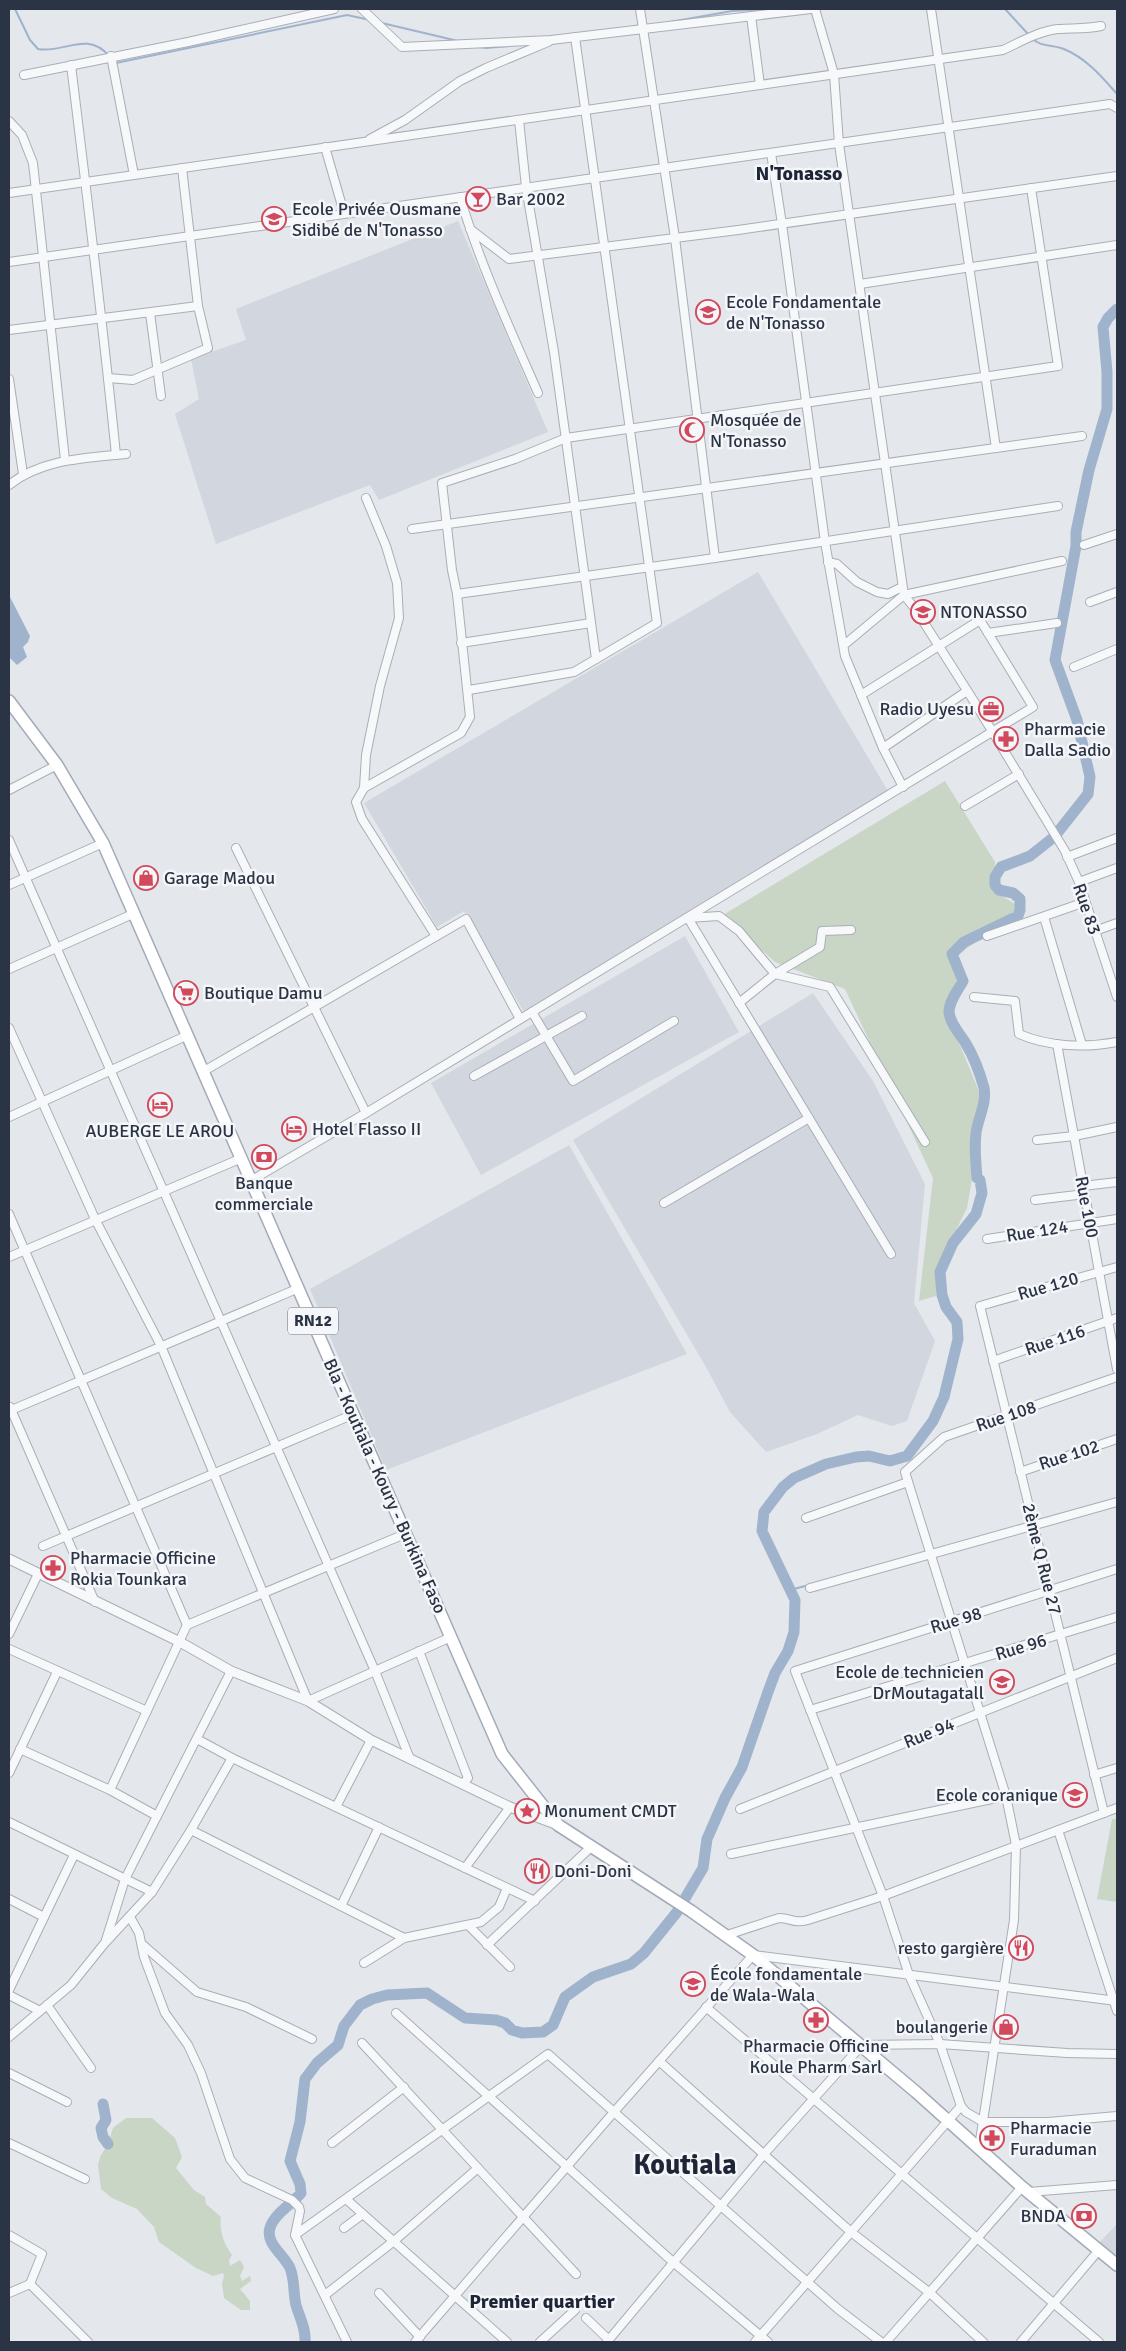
<svg xmlns="http://www.w3.org/2000/svg" width="1126" height="2351" font-family="Signika,sans-serif">
<rect width="100%" height="100%" fill="#e4e7ec"/>
<g fill="#d2d6de">
<path d="M 458,221 L 548,432 L 379,500 L 370,485 L 216,544 L 175,414 L 199,399 L 191,359 L 246,340 L 236,309 Z"/>
<path d="M 758,572 L 888,791 L 524,1012 L 464,911 L 437,927 L 364,803 Z"/>
<path d="M 685,936 L 739,1032 L 481,1175 L 431,1083 Z"/>
<path d="M 813,993 L 873,1081 L 925,1184 L 914,1303 L 935,1341 L 907,1421 L 892,1426 L 858,1415 L 817,1434 L 766,1452 L 730,1412 L 706,1367 L 573,1140 Z"/>
<path d="M 569,1145 L 687,1354 L 386,1470 L 310,1289 Z"/>
<path d="M 1117,2224 L 1117,2258 L 1099,2243 Z"/>
</g>
<g fill="#c9d6c5">
<path d="M 945,781 L 995,862 L 994,891 L 1015,904 L 1016,913 L 959,954 L 958,975 L 946,1011 L 985,1106 L 967,1208 L 937,1269 L 936,1296 L 919,1301 L 933,1178 L 845,989 L 775,962 L 723,915 Z"/>
<path d="M 1112,1819 L 1117,1819 L 1117,1902 L 1097,1899 Z"/>
<path d="M 126,2118 L 152,2118 L 175,2138 L 182,2157 L 176,2168 L 194,2190 L 205,2197 L 206,2204 L 221,2217 C 219,2231 224,2244 232,2255 L 229,2260 L 230,2266 L 240,2260 L 244,2267 L 240,2276 L 242,2281 L 250,2276 L 251,2281 L 240,2289 L 250,2301 L 250,2310 L 241,2310 L 224,2298 L 222,2284 L 224,2276 L 223,2273 L 213,2276 L 196,2268 L 159,2242 L 154,2227 L 137,2209 L 112,2198 L 101,2189 L 98,2165 L 100,2157 L 108,2144 L 113,2128 Z"/>
</g>
<path fill="#9fb4cc" d="M 9,595 L 30,636 L 28,642 L 23,647 L 27,657 L 17,665 L 9,657 Z"/>
<g fill="none" stroke-linecap="round" stroke-linejoin="round">
<g stroke="#9fb4cc" stroke-width="2">
<path d="M 15,9 L 30,40 L 38,49 C 63,54 87,30 109,56"/>
<path d="M 1005,9 L 1029,35"/>
<path d="M 670,22 L 732,11 L 769,9"/>
<path d="M 382,23 L 458,41"/>
<path d="M 1032,38 C 1041,48 1053,44 1064,49 C 1086,58 1102,77 1117,94"/>
<path d="M 479,47 L 486,48 L 509,46"/>
<path d="M 116,63 L 347,15 L 370,20"/>
<path d="M 790,1590 L 809,1585"/>
</g>
<g stroke="#9fb4cc" stroke-width="11">
<path d="M 103,2104 L 106,2120 L 101,2128 L 103,2137 L 108,2144"/>
<path d="M 305,2342 C 306,2328 300,2319 296,2305 C 293,2293 295,2280 290,2268 C 284,2255 265,2243 270,2228 C 274,2214 292,2204 301,2193 L 300,2184 L 290,2161 L 300,2122 L 305,2079 L 317,2063 L 338,2045 L 344,2026 L 360,2005 L 372,1999 L 387,1995 L 427,1993 L 465,2018 L 496,2020 L 505,2023 L 512,2030 L 522,2033 L 543,2032 L 553,2025 L 565,1997 L 593,1977 L 631,1964 L 644,1953 L 677,1912 L 703,1868 L 707,1839 L 725,1798 L 742,1767 L 768,1692 L 775,1673 L 788,1651 L 794,1632 L 795,1600 L 762,1531 L 764,1512 L 783,1487 L 794,1478 L 826,1464 L 856,1457 L 869,1456 L 890,1461 L 907,1456 L 933,1421 L 944,1397 L 958,1339 L 957,1322 L 946,1307 L 942,1295 L 940,1272 L 953,1243 L 976,1214 L 982,1193 L 980,1180 L 977,1178 C 976,1163 974,1148 976,1133 C 978,1118 987,1103 984,1088 C 980,1073 973,1055 965,1042 C 959,1033 950,1023 949,1012 C 949,1001 958,990 963,981 L 952,954 L 964,942 L 1018,916 L 1020,910 L 1020,899 L 1013,893 L 999,890 L 995,885 L 995,877 L 1001,867 L 1030,856 L 1054,837 L 1088,794 L 1090,777 L 1077,720 L 1055,660 L 1076,546 L 1076,532 L 1089,470 L 1107,409 L 1107,372 L 1103,327 L 1108,318 L 1117,309"/>
</g>
<defs>
<g id="minor">
<path d="M 362,9 L 402,47 L 551,40 L 811,9"/>
<path d="M 640,9 L 675,238 L 715,558"/>
<path d="M 815,9 L 834,74 L 839,144 L 904,595 L 916,610 L 975,703 L 1065,851 L 1079,882 L 1117,997"/>
<path d="M 931,9 L 996,448"/>
<path d="M 751,16 L 760,85"/>
<path d="M 575,37 L 657,623 L 596,659"/>
<path d="M 111,56 L 134,175"/>
<path d="M 71,65 C 87,195 103,324 116,455"/>
<path d="M 24,75 L 188,42 L 334,9"/>
<path d="M 9,121 L 22,135 L 33,163 L 65,460"/>
<path d="M 370,139 L 405,120 L 460,81 L 486,68 L 548,42"/>
<path d="M 325,147 L 344,213"/>
<path d="M 771,153 L 782,224 L 825,542 L 845,656 L 883,748 L 903,787"/>
<path d="M 9,193 L 1003,50 C 1020,42 1039,31 1058,29 C 1073,28 1087,29 1101,26"/>
<path d="M 460,197 C 480,264 510,329 538,393"/>
<path d="M 470,229 L 509,259 L 738,230 L 1117,176"/>
<path d="M 9,262 L 1110,104 L 1117,108"/>
<path d="M 860,284 L 1117,245"/>
<path d="M 150,313 L 161,396"/>
<path d="M 9,330 L 198,306"/>
<path d="M 108,378 L 133,380 L 208,348 L 198,306 L 182,168"/>
<path d="M 9,379 L 23,474"/>
<path d="M 9,485 C 42,459 85,458 126,454"/>
<path d="M 412,529 L 1082,436"/>
<path d="M 1084,545 L 1117,534"/>
<path d="M 828,562 L 837,564 L 857,582 L 877,592 L 888,594 L 902,587"/>
<path d="M 457,594 L 715,558 L 1058,506"/>
<path d="M 1090,602 L 1117,592"/>
<path d="M 988,633 L 1057,623"/>
<path d="M 461,643 L 591,623"/>
<path d="M 844,645 L 904,595 L 1062,561"/>
<path d="M 1074,667 L 1117,649"/>
<path d="M 469,690 L 574,672 L 596,659 L 554,352 L 526,187 L 519,120"/>
<path d="M 883,748 L 967,691"/>
<path d="M 364,788 L 366,755 L 380,686 L 399,618 L 397,583 L 386,546 L 366,498"/>
<path d="M 9,790 L 57,765"/>
<path d="M 965,806 L 1019,774"/>
<path d="M 9,840 L 375,1671 L 410,1759"/>
<path d="M 236,848 L 366,1113"/>
<path d="M 1067,857 L 1117,838"/>
<path d="M 1079,882 L 1117,868"/>
<path d="M 9,885 L 103,843"/>
<path d="M 1044,917 L 1082,1045"/>
<path d="M 1095,931 L 1117,923"/>
<path d="M 436,936 L 362,819 L 356,802 L 364,788 L 461,733 L 470,717 L 457,594 L 452,570 L 442,483 L 515,459 L 566,438 L 1058,366 L 1031,188"/>
<path d="M 987,936 L 1085,902"/>
<path d="M 9,969 L 135,913"/>
<path d="M 974,997 L 1015,1001 L 1019,1034 C 1049,1047 1085,1048 1117,1042"/>
<path d="M 739,1003 L 775,974 L 820,947 L 822,931 L 851,930"/>
<path d="M 532,1012 L 573,1081 L 674,1021"/>
<path d="M 9,1028 L 95,1219 L 161,1346 L 308,1701 L 451,1637"/>
<path d="M 1057,1044 L 1117,1369"/>
<path d="M 204,1071 L 466,919 L 520,1019"/>
<path d="M 474,1076 L 582,1016"/>
<path d="M 9,1117 L 188,1035"/>
<path d="M 1037,1140 L 1074,1136 L 1117,1127"/>
<path d="M 252,1180 L 366,1113 L 1033,707 L 980,620 L 861,695"/>
<path d="M 1083,1186 L 1117,1182"/>
<path d="M 1035,1200 L 1085,1194"/>
<path d="M 664,1203 L 809,1118"/>
<path d="M 9,1214 L 187,1625"/>
<path d="M 987,1239 L 1117,1219"/>
<path d="M 891,1254 L 688,918 L 719,916 L 739,931 L 775,974 L 830,987 L 925,1142"/>
<path d="M 9,1257 L 242,1158"/>
<path d="M 993,1361 L 1117,1318"/>
<path d="M 10,1407 L 95,1602"/>
<path d="M 9,1411 L 299,1288"/>
<path d="M 1020,1472 L 1117,1439"/>
<path d="M 806,1518 L 908,1482"/>
<path d="M 43,1546 L 354,1414"/>
<path d="M 1117,1569 L 795,1671 L 883,1896 L 909,1975 L 940,2044 L 961,2106 L 966,2112 L 983,2122 L 1048,2122 L 1117,2116"/>
<path d="M 810,1588 L 1117,1502"/>
<path d="M 9,1634 L 38,1574"/>
<path d="M 9,1649 L 147,1711"/>
<path d="M 419,1651 L 468,1778 L 463,1784"/>
<path d="M 810,1710 L 1117,1617"/>
<path d="M 197,1739 L 232,1758 L 535,1901"/>
<path d="M 20,1749 L 110,1790 L 157,1816"/>
<path d="M 9,1773 L 57,1672"/>
<path d="M 1094,1775 L 1117,1768"/>
<path d="M 110,1790 L 187,1625 L 405,1534"/>
<path d="M 336,1807 L 371,1740"/>
<path d="M 740,1809 L 1117,1658"/>
<path d="M 1104,1813 L 980,1306 L 1117,1267"/>
<path d="M 9,1822 L 152,1892"/>
<path d="M 191,1830 L 404,1938"/>
<path d="M 1058,1830 L 1117,2011"/>
<path d="M 731,1854 L 1006,1796"/>
<path d="M 465,1868 L 510,1807"/>
<path d="M 9,1899 L 44,1917"/>
<path d="M 341,1906 L 379,1827"/>
<path d="M 130,1917 L 139,1933 L 144,1957 L 165,2013 L 188,2045 L 201,2073 L 230,2159 L 245,2178 L 292,2200 L 299,2207 L 300,2211 L 295,2235 L 347,2342"/>
<path d="M 469,1926 L 510,1967"/>
<path d="M 727,1935 L 779,1918 C 792,1918 793,1924 808,1920 L 883,1896 L 1117,1808"/>
<path d="M 106,1940 L 125,1879 L 231,1671"/>
<path d="M 143,1945 L 197,1992 L 246,2007 L 312,2039"/>
<path d="M 487,1945 L 591,1847"/>
<path d="M 364,1963 L 404,1938 L 481,1922 L 499,1907 L 507,1888"/>
<path d="M 9,1990 L 74,1855"/>
<path d="M 9,1995 L 40,2011"/>
<path d="M 47,2005 L 91,2068"/>
<path d="M 706,2007 L 1099,2342"/>
<path d="M 396,2013 L 673,2262 L 768,2342"/>
<path d="M 9,2037 L 71,1985 L 104,1944 L 152,1892 L 191,1830 L 232,1758"/>
<path d="M 362,2043 L 576,2274"/>
<path d="M 659,2061 L 851,2232 L 930,2293 L 983,2342"/>
<path d="M 9,2073 L 67,2102"/>
<path d="M 9,2143 L 85,2179"/>
<path d="M 332,2143 L 404,2087"/>
<path d="M 979,2147 L 1014,1920 L 1016,1845 L 1006,1796 L 905,1472 L 944,1437 L 1117,1377"/>
<path d="M 1029,2192 L 1117,2185"/>
<path d="M 346,2199 L 507,2342"/>
<path d="M 344,2228 L 363,2214"/>
<path d="M 9,2235 L 42,2254 L 30,2284"/>
<path d="M 295,2235 L 548,2054 L 838,2309 L 881,2342"/>
<path d="M 9,2293 L 30,2284 L 88,2342"/>
<path d="M 379,2293 L 420,2337"/>
<path d="M 325,2295 L 394,2241 L 478,2168"/>
<path d="M 586,2318 L 609,2340"/>
<path d="M 415,2342 L 614,2112 L 753,1955 L 1117,2001"/>
<path d="M 540,2342 L 575,2310"/>
<path d="M 607,2342 L 765,2153 L 862,2045 L 940,2044 L 1067,2053 L 1117,2054"/>
<path d="M 755,2342 L 961,2106"/>
<path d="M 886,2342 L 1022,2187"/>
<path d="M 1021,2342 L 1099,2250"/>
</g>
<path id="tertiary" d="M 9,1559 L 180,1642 L 231,1671 L 308,1701 L 371,1740 L 510,1807 L 558,1825"/>
<path id="primary" d="M 9,701 L 57,765 L 103,843 L 502,1754 L 558,1825 L 691,1911 L 753,1955 L 916,2092 L 1022,2187 L 1117,2265"/>
</defs>
<use href="#minor" stroke="#a9aeb7" stroke-width="10"/>
<use href="#tertiary" stroke="#a9aeb7" stroke-width="11"/>
<use href="#primary" stroke="#a3abb8" stroke-width="14"/>
<use href="#minor" stroke="#f7f8fa" stroke-width="8"/>
<use href="#tertiary" stroke="#f7f8fa" stroke-width="9"/>
<use href="#primary" stroke="#fff" stroke-width="11"/>
</g>
<defs>
<symbol id="bar-ring" viewBox="-11 -11 22 22"><circle r="9.5" fill="#f4f6f9" stroke="#d1495b" stroke-width="1.5"/><path d="M-6-5H6L.8 .8V4.5H3.5V6h-7V4.5H-.8V.8Z" fill="#d1495b"/></symbol>
<symbol id="school-ring" viewBox="-11 -11 22 22"><circle r="9.5" fill="#f4f6f9" stroke="#d1495b" stroke-width="1.5"/><path d="M0-5L7-2L0 1L-7-2ZM-4 1L0 2.5L4 1V4Q0 6-4 4Z" fill="#d1495b"/></symbol>
<symbol id="mosque-ring" viewBox="-11 -11 22 22"><circle r="9.5" fill="#f4f6f9" stroke="#d1495b" stroke-width="1.5"/><path d="M3.5-4.9A6 6 0 1 0 3.5 4.9A5 5 0 1 1 3.5-4.9Z" fill="#d1495b"/></symbol>
<symbol id="office-ring" viewBox="-11 -11 22 22"><circle r="9.5" fill="#f4f6f9" stroke="#d1495b" stroke-width="1.5"/><path d="M-6-3h4V-5.5h4V-3h4V5H-6ZM-1-4.5V-3h2v-1.5ZM-6 0V1H6V0Z" fill="#d1495b"/></symbol>
<symbol id="pharmacy-ring" viewBox="-11 -11 22 22"><circle r="9.5" fill="#f4f6f9" stroke="#d1495b" stroke-width="1.5"/><path d="M-2-6h4v4h4v4h-4v4h-4v-4h-4v-4h4Z" fill="#d1495b"/></symbol>
<symbol id="shop-ring" viewBox="-11 -11 22 22"><circle r="9.5" fill="#f4f6f9" stroke="#d1495b" stroke-width="1.5"/><path d="M-5-2.5h2.3a2.7 3.5 0 0 1 5.4 0H5L5.5 6h-11ZM-1.5-2.5h3a1.5 2.3 0 0 0-3 0Z" fill="#d1495b"/></symbol>
<symbol id="supermarket-ring" viewBox="-11 -11 22 22"><circle r="9.5" fill="#f4f6f9" stroke="#d1495b" stroke-width="1.5"/><path d="M-6-5.5h2.5l.6 2H6L4.5 2H-2.5L-4.4-4H-6ZM-1.5 3.2a1.3 1.3 0 1 0 .1 0ZM3 3.2a1.3 1.3 0 1 0 .1 0Z" fill="#d1495b"/></symbol>
<symbol id="hotel-ring" viewBox="-11 -11 22 22"><circle r="9.5" fill="#f4f6f9" stroke="#d1495b" stroke-width="1.5"/><path d="M-6-4.5h1.5V1H6V5H4.5V3h-9V5H-6ZM-4 0a1.8 1.8 0 1 1 3.6 0ZM.5 0V-2.5h3Q6-2.5 6 0Z" fill="#d1495b"/></symbol>
<symbol id="bank-ring" viewBox="-11 -11 22 22"><circle r="9.5" fill="#f4f6f9" stroke="#d1495b" stroke-width="1.5"/><path d="M-6-4H6V4H-6ZM0-2.3a2.3 2.3 0 1 0 0 4.6a2.3 2.3 0 1 0 0-4.6Z" fill="#d1495b"/></symbol>
<symbol id="sight-ring" viewBox="-11 -11 22 22"><circle r="9.5" fill="#f4f6f9" stroke="#d1495b" stroke-width="1.5"/><path d="M0-6L1.8-2.2L6-1.7L2.9 1.2L3.7 5.4L0 3.3L-3.7 5.4L-2.9 1.2L-6-1.7L-1.8-2.2Z" fill="#d1495b"/></symbol>
<symbol id="restaurant-ring" viewBox="-11 -11 22 22"><circle r="9.5" fill="#f4f6f9" stroke="#d1495b" stroke-width="1.5"/><path d="M-5-6h1v4h1v-4h1v4h1v-4h1v5L-1.5 .5V6h-2V.5L-5-1ZM5-6V6H3V1.5H1.5Q1.5-4 5-6Z" fill="#d1495b"/></symbol>
</defs>
<g fill-rule="evenodd">
<use href="#bar-ring" x="464" y="185" width="28" height="28"/>
<use href="#school-ring" x="260" y="205" width="28" height="28"/>
<use href="#school-ring" x="694" y="298" width="28" height="28"/>
<use href="#mosque-ring" x="678" y="416" width="28" height="28"/>
<use href="#school-ring" x="909" y="598" width="28" height="28"/>
<use href="#office-ring" x="977" y="695" width="28" height="28"/>
<use href="#pharmacy-ring" x="992" y="725" width="28" height="28"/>
<use href="#shop-ring" x="132" y="864" width="28" height="28"/>
<use href="#supermarket-ring" x="172" y="979" width="28" height="28"/>
<use href="#hotel-ring" x="146" y="1091" width="28" height="28"/>
<use href="#hotel-ring" x="280" y="1115" width="28" height="28"/>
<use href="#bank-ring" x="250" y="1143" width="28" height="28"/>
<use href="#pharmacy-ring" x="39" y="1554" width="28" height="28"/>
<use href="#school-ring" x="988" y="1668" width="28" height="28"/>
<use href="#school-ring" x="1061" y="1781" width="28" height="28"/>
<use href="#sight-ring" x="513" y="1797" width="28" height="28"/>
<use href="#restaurant-ring" x="523" y="1857" width="28" height="28"/>
<use href="#restaurant-ring" x="1007" y="1934" width="28" height="28"/>
<use href="#school-ring" x="679" y="1970" width="28" height="28"/>
<use href="#pharmacy-ring" x="802" y="2006" width="28" height="28"/>
<use href="#shop-ring" x="992" y="2013" width="28" height="28"/>
<use href="#pharmacy-ring" x="978" y="2124" width="28" height="28"/>
<use href="#bank-ring" x="1070" y="2202" width="28" height="28"/>
</g>
<g text-anchor="middle" dominant-baseline="central" stroke-width="5" stroke-linejoin="round" paint-order="stroke">
<rect fill="#f4f6f9" stroke="#676e7b" stroke-width="1" x="288" y="1307.5" width="50" height="27" rx="4"/>
<g font-size="16" font-weight="bold" fill="#2b3445">
<text x="313" y="1321">RN12</text>
</g>
<g font-size="18" fill="#2b3445" stroke="#f4f6f9" text-anchor="start">
<text x="496" y="199">Bar 2002</text>
<text x="292" y="209">Ecole Privée Ousmane<tspan x="292" dy="21">Sidibé de N'Tonasso</tspan></text>
<text x="726" y="302">Ecole Fondamentale<tspan x="726" dy="21">de N'Tonasso</tspan></text>
<text x="710" y="420">Mosquée de<tspan x="710" dy="21">N'Tonasso</tspan></text>
<text x="940" y="612">NTONASSO</text>
<text x="974" y="709" text-anchor="end">Radio Uyesu</text>
<text x="1024" y="729">Pharmacie<tspan x="1024" dy="21">Dalla Sadio</tspan></text>
<text x="164" y="878">Garage Madou</text>
<text x="204" y="993">Boutique Damu</text>
<text x="312" y="1129">Hotel Flasso II</text>
<text x="160" y="1131" text-anchor="middle">AUBERGE LE AROU</text>
<text x="264" y="1183" text-anchor="middle">Banque<tspan x="264" dy="21">commerciale</tspan></text>
<text x="70" y="1558">Pharmacie Officine<tspan x="70" dy="21">Rokia Tounkara</tspan></text>
<text x="984" y="1672" text-anchor="end">Ecole de technicien<tspan x="984" dy="21">DrMoutagatall</tspan></text>
<text x="1058" y="1795" text-anchor="end">Ecole coranique</text>
<text x="544" y="1811">Monument CMDT</text>
<text x="554" y="1871">Doni-Doni</text>
<text x="1004" y="1948" text-anchor="end">resto gargière</text>
<text x="710" y="1974">École fondamentale<tspan x="710" dy="21">de Wala-Wala</tspan></text>
<text x="988" y="2027" text-anchor="end">boulangerie</text>
<text x="816" y="2046" text-anchor="middle">Pharmacie Officine<tspan x="816" dy="21">Koule Pharm Sarl</tspan></text>
<text x="1010" y="2128">Pharmacie<tspan x="1010" dy="21">Furaduman</tspan></text>
<text x="1066" y="2216" text-anchor="end">BNDA</text>
</g>
<g font-size="18" fill="#2b3445" stroke="#f4f6f9">
<text transform="translate(1087 909) rotate(71)">Rue 83</text>
<text transform="translate(1087 1207) rotate(79)">Rue 100</text>
<text transform="translate(1037 1231) rotate(-9)">Rue 124</text>
<text transform="translate(1048 1286) rotate(-16)">Rue 120</text>
<text transform="translate(1055 1340) rotate(-19)">Rue 116</text>
<text transform="translate(1006 1416) rotate(-19)">Rue 108</text>
<text transform="translate(1069 1455) rotate(-18)">Rue 102</text>
<text transform="translate(385 1486) rotate(66)">Bla - Koutiala - Koury - Burkina Faso</text>
<text transform="translate(1042 1559) rotate(76)">2ème Q Rue 27</text>
<text transform="translate(956 1620) rotate(-17)">Rue 98</text>
<text transform="translate(1021 1647) rotate(-17)">Rue 96</text>
<text transform="translate(929 1733) rotate(-22)">Rue 94</text>
</g>
<g font-size="20" font-weight="bold" fill="#1d2536" stroke="#f4f6f9">
<text x="799" y="173">N'Tonasso</text>
<text x="542" y="2301">Premier quartier</text>
</g>
<g font-size="28" font-weight="bold" fill="#1d2536" stroke="#f4f6f9">
<text x="685" y="2165">Koutiala</text>
</g>
</g>
<rect width="1126" height="2351" fill="none" stroke="#2b3445" stroke-width="20"/>
</svg>
